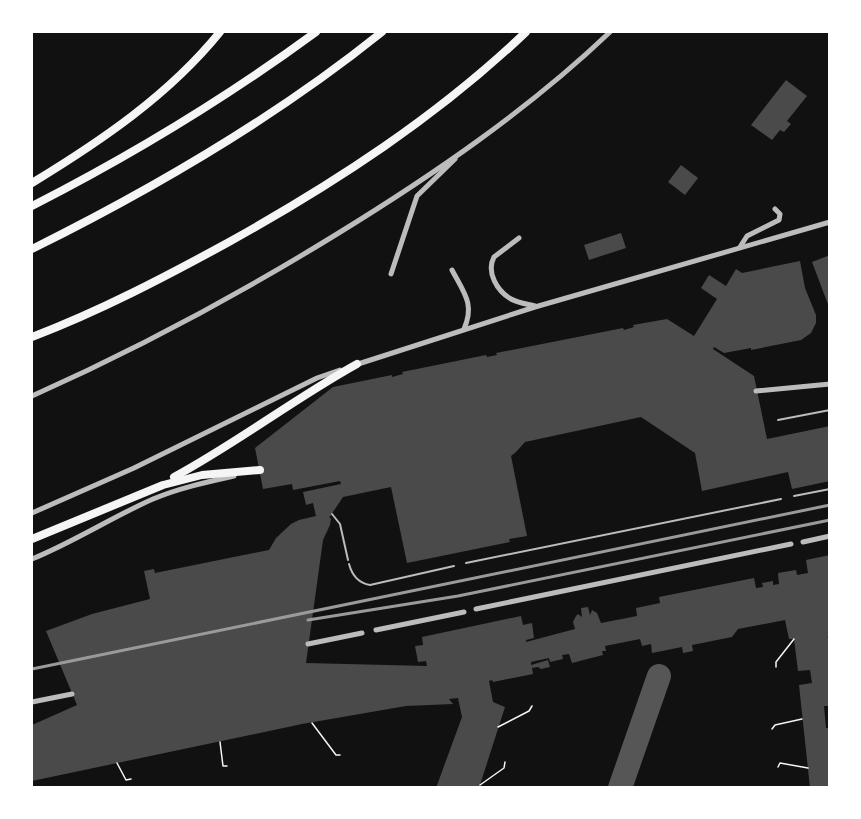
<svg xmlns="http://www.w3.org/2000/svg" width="861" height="819" font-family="'Fira Sans',sans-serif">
<rect width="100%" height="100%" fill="#111"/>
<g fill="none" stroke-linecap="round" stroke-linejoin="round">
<path stroke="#565656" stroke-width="24" d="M 620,788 L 659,676"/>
</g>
<g fill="#4a4a4a">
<path d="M 786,80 L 807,96 L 787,121 L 791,124 L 784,132 L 780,130 L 772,140 L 751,125 Z"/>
<path d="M 681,165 L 698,178 L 685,195 L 668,182 Z"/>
<path d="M 621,233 L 626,248 L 589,260 L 584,245 Z"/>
<path d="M 830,255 L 830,307 L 829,307 L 812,262 Z"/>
<path d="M 800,261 L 805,288 L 816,315 L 816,323 L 811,333 L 801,340 L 751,350 L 751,348 L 724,353 L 714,347 L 713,349 L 754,376 L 767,439 L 830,426 L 830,481 L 792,489 L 788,472 L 702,491 L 695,453 L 641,417 L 525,442 L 516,452 L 511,456 L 527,536 L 509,539 L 510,542 L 407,563 L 391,487 L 343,497 L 329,518 L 331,518 L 330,525 L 323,540 L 306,663 L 427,666 L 426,661 L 418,662 L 415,646 L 423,645 L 422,637 L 521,616 L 523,625 L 532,623 L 534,638 L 526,640 L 526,642 L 575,629 L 573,622 L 576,616 L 578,614 L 582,617 L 581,608 L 588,607 L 590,615 L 592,610 L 597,613 L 601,623 L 637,616 L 636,608 L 660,603 L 659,597 L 754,578 L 756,588 L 763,587 L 762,583 L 773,581 L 773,585 L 779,584 L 778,573 L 796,570 L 797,575 L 808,573 L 806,560 L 830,555 L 830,636 L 827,637 L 830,639 L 830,706 L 824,706 L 826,728 L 830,728 L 830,788 L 810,788 L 799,685 L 812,683 L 810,670 L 798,671 L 794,639 L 789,639 L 785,620 L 738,629 L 732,637 L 692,645 L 693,651 L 683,653 L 682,647 L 652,653 L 651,644 L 642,646 L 640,639 L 605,646 L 606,651 L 602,651 L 603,655 L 572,663 L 569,654 L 562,655 L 563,659 L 550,662 L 549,658 L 531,662 L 531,665 L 548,660 L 550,667 L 541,669 L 538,667 L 532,668 L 533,674 L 493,682 L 492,680 L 489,681 L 493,702 L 505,707 L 479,788 L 436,788 L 462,717 L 458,698 L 449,699 L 453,704 L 406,706 L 302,724 L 32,781 L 32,725 L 77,705 L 46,631 L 92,614 L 150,599 L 144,571 L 154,569 L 155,573 L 269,550 L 276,538 L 291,524 L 299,520 L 316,516 L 313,503 L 306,505 L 303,492 L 341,484 L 340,481 L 293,490 L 292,484 L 263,489 L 255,448 L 333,387 L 392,375 L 392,377 L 403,374 L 402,372 L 486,355 L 487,357 L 497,355 L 496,353 L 623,328 L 624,330 L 634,327 L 633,325 L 667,319 L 694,336 L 717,299 L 701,288 L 709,275 L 726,286 L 736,269 L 742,273 Z"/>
</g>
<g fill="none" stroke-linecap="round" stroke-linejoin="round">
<g stroke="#f5f5f5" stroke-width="1.5">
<path d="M 776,667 L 776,662 L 794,639"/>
<path d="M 312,723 L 336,755 L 340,755"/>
<path d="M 498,727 L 529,711 L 532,706"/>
<path d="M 772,729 L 775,725 L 802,719"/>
<path d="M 220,742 L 223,766 L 227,766"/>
<path d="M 117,763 L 126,780 L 131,779"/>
<path d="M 778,767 L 780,763 L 808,768"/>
<path d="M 480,785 L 504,768 L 505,762"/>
</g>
<g stroke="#bcbcbc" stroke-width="2">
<path d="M 778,420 L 830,410"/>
<path d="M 794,496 L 830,489"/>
<path d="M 332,514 L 340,524 L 348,560"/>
<path d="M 466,563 L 781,499"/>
<path d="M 349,564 C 352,575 358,583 370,585 L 454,566"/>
</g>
<g stroke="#bcbcbc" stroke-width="5">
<path d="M 519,238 L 494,257 C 486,272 497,291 511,299 C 518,303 527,304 535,306"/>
<path d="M 740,247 L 747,236 L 779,220 L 780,214 L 775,209"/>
<path d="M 452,270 C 464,293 475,304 464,329"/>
<path d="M 391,274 L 417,196 L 455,159"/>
<path d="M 355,365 L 535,307 L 830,222"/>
<path d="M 756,391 L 830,384"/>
<path d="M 32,396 C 137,349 238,295 337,234 C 433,175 528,110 610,32"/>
<path d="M 32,513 L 134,468 L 317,378 L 340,370"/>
<path d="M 803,542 L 830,536"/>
<path d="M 32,559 C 74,542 112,517 153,499 C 179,488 207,482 234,476"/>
<path d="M 476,609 L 791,544"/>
<path d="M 376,630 L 464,612"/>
<path d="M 308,644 L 362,633"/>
<path d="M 32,702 L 72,694"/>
</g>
<g stroke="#f5f5f5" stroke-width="8">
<path d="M 32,183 C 101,141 169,95 220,32"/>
<path d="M 32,206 C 132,155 226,98 316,32"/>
<path d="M 32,249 C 155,188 275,118 382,32"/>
<path d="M 32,337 C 100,311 165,277 229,242 C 335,183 438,116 526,32"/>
<path d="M 174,477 C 237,443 294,399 357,364"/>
<path d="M 32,539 L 163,485 L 202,475 L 260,470"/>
</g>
<g stroke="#9a9a9a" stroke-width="3">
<path d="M 308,620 L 458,596 L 830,520"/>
<path d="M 32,669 L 830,505"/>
</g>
</g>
<rect width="861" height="819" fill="none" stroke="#ffffff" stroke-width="66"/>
</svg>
